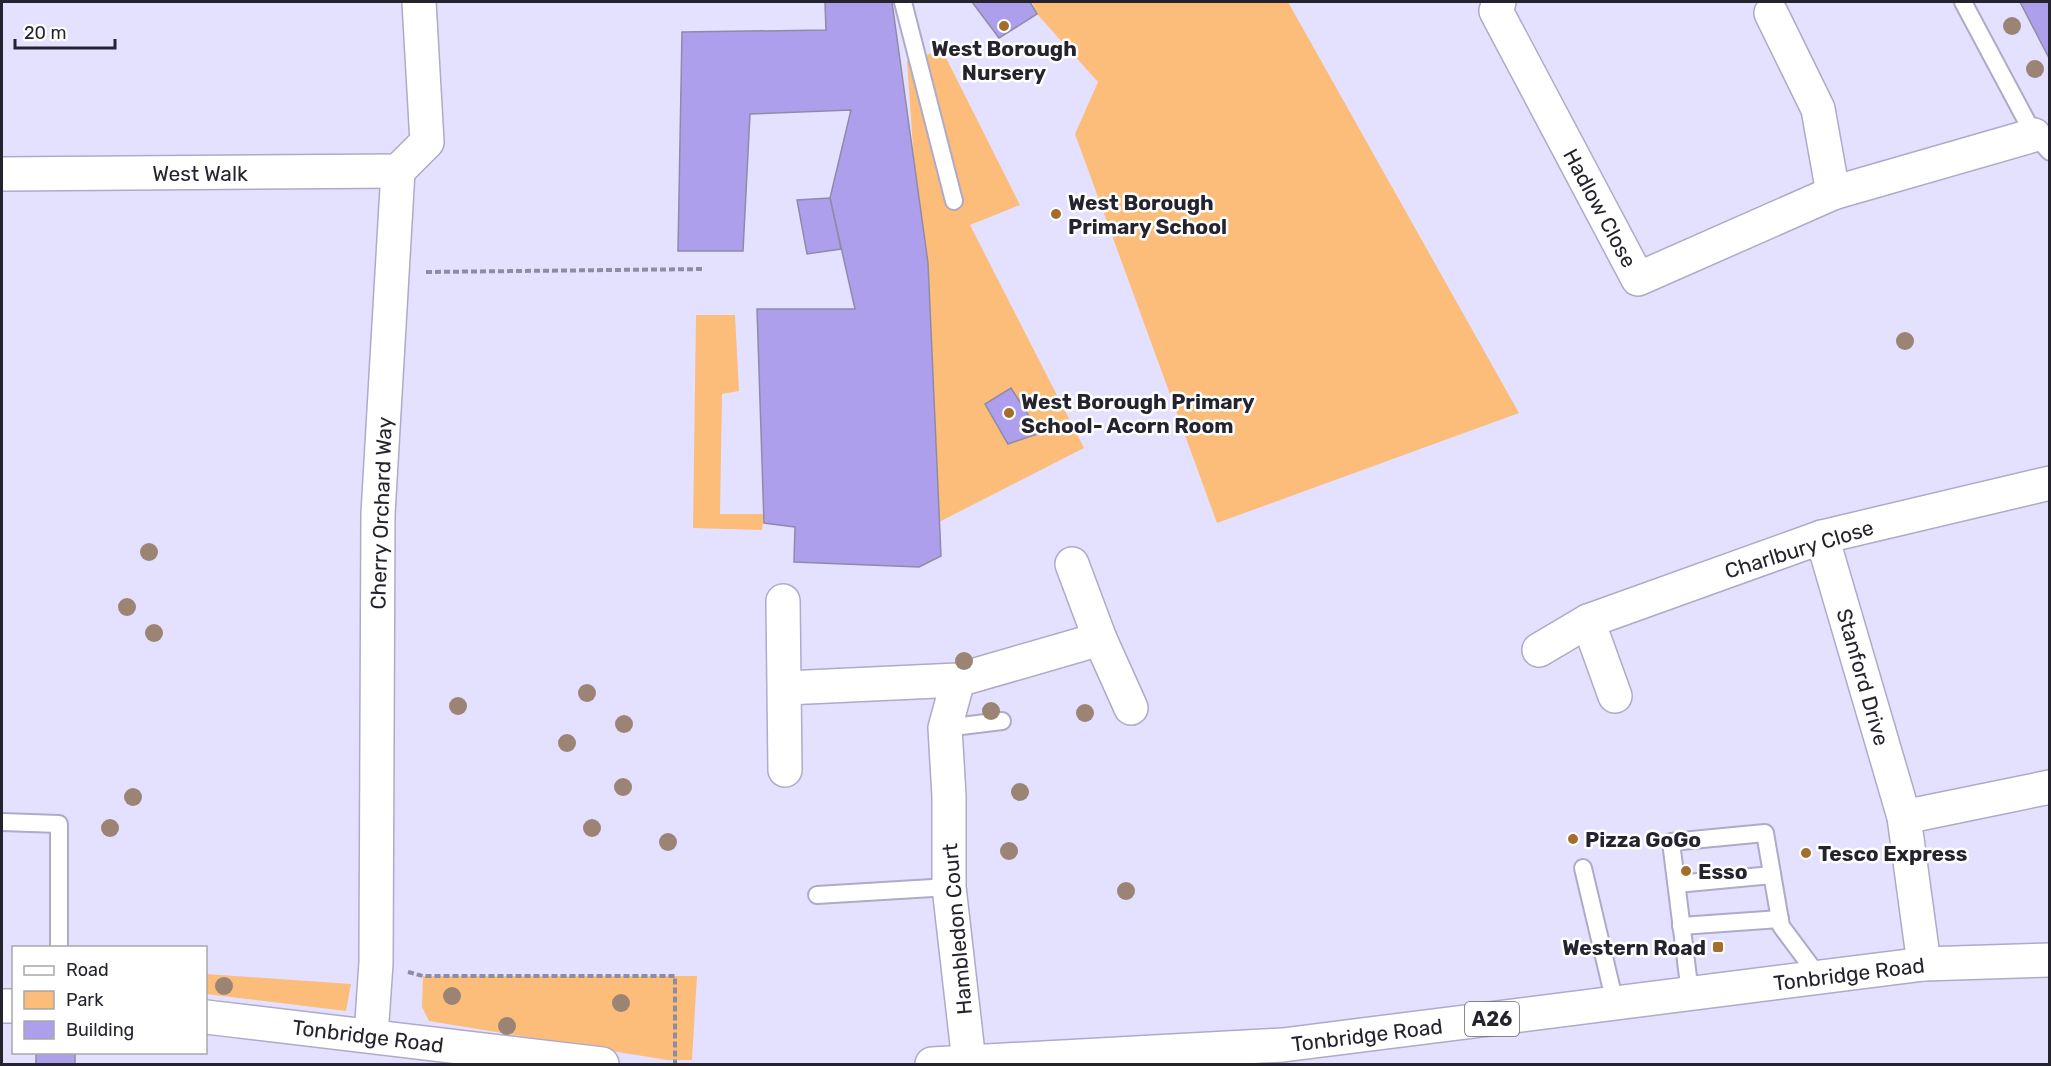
<svg xmlns="http://www.w3.org/2000/svg" width="2051" height="1066" font-family="Rubik,sans-serif">
<rect width="100%" height="100%" fill="#e4e0ff"/>
<g fill="#fcbd7a">
<path d="M 1032,2 L 1288,2 L 1519,413 L 1217,523 L 1075,134 L 1098,82 L 1037,14 Z"/>
<path d="M 942,50 L 1020,205 L 970,225 L 1084,448 L 939,522 L 907,61 Z"/>
<path d="M 696,315 L 735,315 L 739,391 L 722,394 L 720,514 L 764,514 L 762,530 L 693,528 Z"/>
<path d="M 206,974 L 351,984 L 346,1011 L 206,994 Z"/>
<path d="M 423,976 L 697,976 L 692,1060 L 667,1060 L 429,1021 L 422,1007 Z"/>
</g>
<g fill="#ae9fed" stroke="#8f8ba7" stroke-width="1.5">
<path d="M 825,2 L 892,2 L 928,263 L 941,556 L 919,567 L 794,562 L 795,527 L 764,523 L 757,309 L 855,309 L 830,198 L 851,110 L 750,114 L 743,251 L 678,251 L 682,32 L 826,30 Z"/>
<path d="M 972,2 L 1030,2 L 1037,14 L 999,38 Z"/>
<path d="M 2020,2 L 2050,2 L 2050,60 Z"/>
<path d="M 830,198 L 841,249 L 807,254 L 797,200 Z"/>
<path d="M 1011,388 L 1040,433 L 1008,444 L 985,404 Z"/>
<rect x="36" y="1052" width="39" height="12"/>
</g>
<g fill="none" stroke-linecap="round" stroke-linejoin="round">
<defs>
<g id="lane">
<path d="M 903,2 L 954,201"/>
<path d="M 1963,2 L 2034,135 L 2050,152"/>
<path d="M 945,728 L 1002,721"/>
<path d="M 2,822 L 59,824 L 59,948"/>
<path d="M 1583,868 L 1615,1003"/>
<path d="M 1677,884 L 1772,875"/>
<path d="M 817,895 L 949,887"/>
<path d="M 1681,926 L 1780,919"/>
<path d="M 1690,993 L 1671,842 L 1765,833 L 1781,926 L 1819,977"/>
</g>
<g id="street">
<path d="M 1499,2 L 1496,11 L 1638,279 L 1833,193 L 2034,135"/>
<path d="M 1771,13 L 1818,109 L 1833,193"/>
<path d="M 2,174 L 398,171"/>
<path d="M 1822,537 L 1904,817 L 1924,964"/>
<path d="M 1072,564 L 1100,639 L 1131,708"/>
<path d="M 783,601 L 785,770"/>
<path d="M 1588,621 L 1615,696"/>
<path d="M 1539,650 L 1588,621 L 1822,537 L 2050,483"/>
<path d="M 958,680 L 945,728 L 949,796 L 949,887 L 969,1062"/>
<path d="M 786,688 L 958,680 L 1100,639"/>
<path d="M 1904,817 L 2050,787"/>
<path d="M 371,1036 L 376,963 L 378,514 L 398,171 L 427,142 L 419,2"/>
</g>
<g id="primary">
<path d="M 2,1006 L 14,1006"/>
<path d="M 206,1017 L 602,1064"/>
<path d="M 932,1064 L 1283,1045 L 1924,964 L 2050,960"/>
</g>
</defs>
<use href="#lane" stroke="#aeaac8" stroke-width="20"/>
<use href="#street" stroke="#aeaac8" stroke-width="36"/>
<use href="#primary" stroke="#aeaac8" stroke-width="36"/>
<g stroke="#8f8ca2" stroke-width="4" stroke-dasharray="6 3" stroke-linecap="butt">
<path d="M 426,272 L 705,269"/>
<path d="M 408,972 L 423,976 L 675,976 L 675,1064"/>
</g>
<use href="#lane" stroke="#fff" stroke-width="16"/>
<use href="#street" stroke="#fff" stroke-width="33"/>
<use href="#primary" stroke="#fff" stroke-width="33"/>
</g>
<g fill="#9b8473">
<circle cx="2012" cy="26" r="9"/>
<circle cx="2035" cy="69" r="9"/>
<circle cx="1905" cy="341" r="9"/>
<circle cx="149" cy="552" r="9"/>
<circle cx="127" cy="607" r="9"/>
<circle cx="154" cy="633" r="9"/>
<circle cx="964" cy="661" r="9"/>
<circle cx="587" cy="693" r="9"/>
<circle cx="458" cy="706" r="9"/>
<circle cx="991" cy="711" r="9"/>
<circle cx="1085" cy="713" r="9"/>
<circle cx="624" cy="724" r="9"/>
<circle cx="567" cy="743" r="9"/>
<circle cx="623" cy="787" r="9"/>
<circle cx="1020" cy="792" r="9"/>
<circle cx="133" cy="797" r="9"/>
<circle cx="110" cy="828" r="9"/>
<circle cx="592" cy="828" r="9"/>
<circle cx="668" cy="842" r="9"/>
<circle cx="1009" cy="851" r="9"/>
<circle cx="1126" cy="891" r="9"/>
<circle cx="224" cy="986" r="9"/>
<circle cx="452" cy="996" r="9"/>
<circle cx="621" cy="1003" r="9"/>
<circle cx="507" cy="1026" r="9"/>
</g>
<g fill="#a56d2a" stroke="#fff" stroke-width="2">
<circle cx="1004" cy="26" r="6"/>
<circle cx="1056" cy="214" r="6"/>
<circle cx="1009" cy="413" r="6"/>
<circle cx="1573" cy="839" r="6"/>
<circle cx="1806" cy="853" r="6"/>
<circle cx="1686" cy="871" r="6"/>
<rect x="1712" y="941" width="12" height="12" rx="3"/>
</g>
<g text-anchor="middle" dominant-baseline="central" stroke-width="5" stroke-linejoin="round" paint-order="stroke">
<rect fill="#fff" stroke="#66656d" stroke-width="1.5" x="1465" y="1002" width="54" height="34" rx="4.5"/>
<g font-size="20" font-weight="bold" fill="#25232e">
<text x="1492" y="1019">A26</text>
</g>
<g font-size="21" font-weight="bold" fill="#25232e" stroke="#fff" text-anchor="start">
<text x="1004" y="48" text-anchor="middle">West Borough<tspan x="1004" dy="24">Nursery</tspan></text>
<text x="1068" y="202">West Borough<tspan x="1068" dy="24">Primary School</tspan></text>
<text x="1021" y="401">West Borough Primary<tspan x="1021" dy="24">School- Acorn Room</tspan></text>
<text x="1585" y="839">Pizza GoGo</text>
<text x="1818" y="853">Tesco Express</text>
<text x="1698" y="871">Esso</text>
<text x="1706" y="947" text-anchor="end">Western Road</text>
</g>
<g font-size="21" fill="#25232e" stroke="#fff">
<text x="200" y="173">West Walk</text>
<text transform="translate(1600 208) rotate(62)">Hadlow Close</text>
<text transform="translate(381 513) rotate(-88)">Cherry Orchard Way</text>
<text transform="translate(1799 549) rotate(-17)">Charlbury Close</text>
<text transform="translate(1863 677) rotate(74)">Stanford Drive</text>
<text transform="translate(957 929) rotate(-95)">Hambledon Court</text>
<text transform="translate(1849 974) rotate(-7)">Tonbridge Road</text>
<text transform="translate(1367 1035) rotate(-7)">Tonbridge Road</text>
<text transform="translate(368 1036) rotate(7)">Tonbridge Road</text>
</g>
</g>
<rect width="2051" height="1066" fill="none" stroke="#25232e" stroke-width="6"/>
<rect x="12" y="946" width="195" height="108" fill="#ffffff" stroke="#a8a7ab" stroke-width="1.5"/>
<rect x="24" y="966" width="30" height="9" fill="#ffffff" stroke="#a8a7ab" stroke-width="1.5"/>
<text x="66" y="976" font-size="18" fill="#25232e">Road</text>
<rect x="24" y="991" width="30" height="18" fill="#fcbd7a" stroke="#a8a7ab" stroke-width="1.5"/>
<text x="66" y="1006" font-size="18" fill="#25232e">Park</text>
<rect x="24" y="1021" width="30" height="18" fill="#ae9fed" stroke="#a8a7ab" stroke-width="1.5"/>
<text x="66" y="1036" font-size="18" fill="#25232e">Building</text>
<path d="M15 39v9h100v-9" fill="none" stroke="#25232e" stroke-width="3"/>
<text x="24" y="39" font-size="18" fill="#25232e" stroke="#ffffff" stroke-width="4.5" paint-order="stroke">20 m</text>
</svg>
